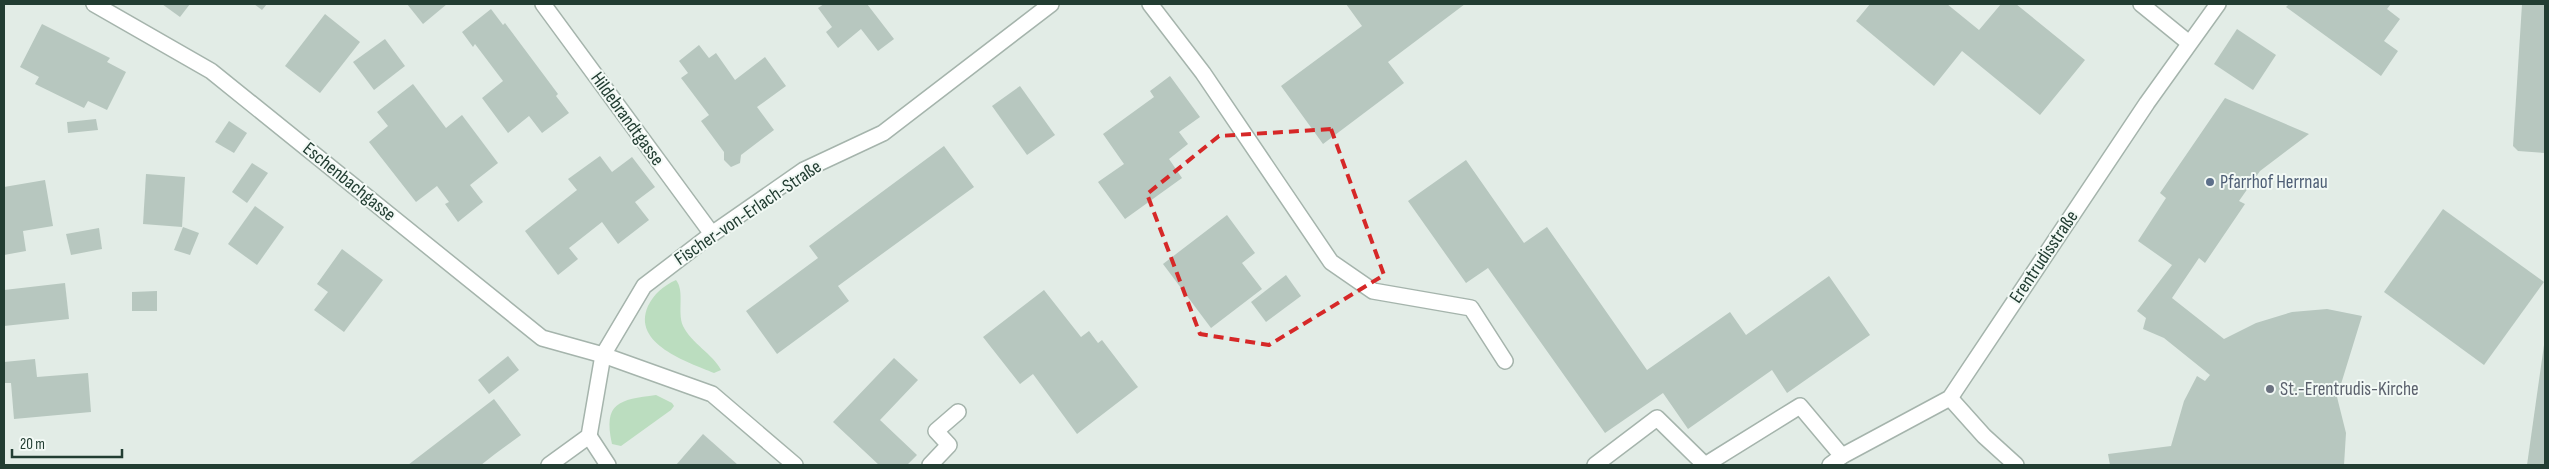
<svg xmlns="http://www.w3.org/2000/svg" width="2549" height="469" font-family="'Sofia Sans Condensed',sans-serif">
<rect width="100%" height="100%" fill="#e2ece6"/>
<g fill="#bbddbf">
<path d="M 676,280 C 685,291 677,312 683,326 C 691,343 713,354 721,370 L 714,373 C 688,362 631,344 648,306 C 654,294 663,286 676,280 Z"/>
<path d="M 656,395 L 672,403 L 674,406 L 671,410 L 621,446 L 612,444 C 603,402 619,400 656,395 Z"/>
</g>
<g fill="#b7c7bf">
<path d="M 162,4 L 190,4 L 180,17 Z"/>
<path d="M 254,4 L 267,4 L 262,10 Z"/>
<path d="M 407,4 L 447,4 L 423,24 Z"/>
<path d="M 824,4 L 867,4 L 894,39 L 878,51 L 861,29 L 838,48 L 826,32 L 832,27 L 818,8 Z"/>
<path d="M 1346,4 L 1465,4 L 1388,62 L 1404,83 L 1323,144 L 1281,86 L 1362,26 Z"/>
<path d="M 1870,4 L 1947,4 L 1979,30 L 2001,4 L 2016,4 L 2085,60 L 2040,115 L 1962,51 L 1934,86 L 1856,21 Z"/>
<path d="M 2289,4 L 2391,4 L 2387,9 L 2400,19 L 2384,41 L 2398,51 L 2381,76 L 2286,7 Z"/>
<path d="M 2522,4 L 2545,4 L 2545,153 L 2518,151 L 2513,146 Z"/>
<path d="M 491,9 L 503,25 L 505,23 L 558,94 L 556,96 L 569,113 L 542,133 L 529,116 L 508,133 L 482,98 L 503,81 L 475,44 L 473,47 L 462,32 Z"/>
<path d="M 325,14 L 360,42 L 320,93 L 285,66 Z"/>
<path d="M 42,24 L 110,58 L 107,62 L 126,72 L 107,110 L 88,101 L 84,108 L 35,84 L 39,77 L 20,67 Z"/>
<path d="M 2237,29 L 2276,55 L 2253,90 L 2214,64 Z"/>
<path d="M 385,39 L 405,66 L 374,90 L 353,62 Z"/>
<path d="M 699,45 L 709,58 L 716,53 L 735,80 L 765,57 L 786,86 L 757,107 L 774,130 L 741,155 L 740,163 L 731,167 L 724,160 L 724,152 L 701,121 L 709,115 L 681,78 L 688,73 L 679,61 Z"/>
<path d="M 1170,76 L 1200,117 L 1179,132 L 1188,144 L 1169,159 L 1182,178 L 1125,219 L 1098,182 L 1124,164 L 1103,134 L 1154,97 L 1150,91 Z"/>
<path d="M 413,84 L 446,128 L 462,115 L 498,163 L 470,185 L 483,202 L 458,222 L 445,204 L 449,202 L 437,186 L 416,202 L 369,142 L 388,126 L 377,112 Z"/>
<path d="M 1020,86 L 1055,135 L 1027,155 L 992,106 Z"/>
<path d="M 2225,98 L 2309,134 L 2260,171 L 2239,201 L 2245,204 L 2205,263 L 2199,258 L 2172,298 L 2224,339 L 2256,323 L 2292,312 L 2327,309 L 2362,316 L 2337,397 L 2346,433 L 2344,465 L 2110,465 L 2108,454 L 2171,446 L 2184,401 L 2197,376 L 2205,381 L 2210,375 L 2164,338 L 2143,329 L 2146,318 L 2137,311 L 2172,265 L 2138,241 L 2166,198 L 2160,193 Z"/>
<path d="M 96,119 L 98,130 L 68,133 L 67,122 Z"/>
<path d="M 229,121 L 247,133 L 234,153 L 215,142 Z"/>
<path d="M 944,146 L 974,187 L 838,286 L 849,301 L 777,354 L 746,311 L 818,258 L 809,246 Z"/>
<path d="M 600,156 L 612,172 L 632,157 L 655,187 L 635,202 L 649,220 L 618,244 L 602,222 L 569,248 L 578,259 L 558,275 L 525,231 L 577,190 L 568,179 Z"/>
<path d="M 1466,160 L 1524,243 L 1547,227 L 1647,370 L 1730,312 L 1746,335 L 1829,276 L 1870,335 L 1787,393 L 1772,370 L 1688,429 L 1663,393 L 1605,433 L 1488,268 L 1466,283 L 1408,201 Z"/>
<path d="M 252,163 L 268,173 L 247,203 L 232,192 Z"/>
<path d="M 146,174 L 185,177 L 182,227 L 143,224 Z"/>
<path d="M 45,180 L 53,226 L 23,231 L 26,251 L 4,255 L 4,187 Z"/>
<path d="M 255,206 L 284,227 L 257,265 L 228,244 Z"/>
<path d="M 2443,209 L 2544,282 L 2484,365 L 2384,292 Z"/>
<path d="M 1227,215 L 1255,253 L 1242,263 L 1262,289 L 1211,328 L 1163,264 Z"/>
<path d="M 183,227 L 199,233 L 190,255 L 174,250 Z"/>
<path d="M 99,228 L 102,249 L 71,255 L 66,234 Z"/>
<path d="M 342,249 L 383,280 L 344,332 L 314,310 L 328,292 L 317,284 Z"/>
<path d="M 1286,275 L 1301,296 L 1266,322 L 1251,302 Z"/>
<path d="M 65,283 L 69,319 L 4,326 L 4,290 Z"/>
<path d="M 1044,290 L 1081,337 L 1089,331 L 1098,343 L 1102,340 L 1138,387 L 1077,434 L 1033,374 L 1020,384 L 983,337 Z"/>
<path d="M 157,291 L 157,311 L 132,311 L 132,292 Z"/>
<path d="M 2544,345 L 2545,465 L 2527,465 Z"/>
<path d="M 508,356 L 519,370 L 489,394 L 478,380 Z"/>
<path d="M 894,358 L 918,380 L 880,420 L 917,455 L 907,465 L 879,465 L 833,422 Z"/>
<path d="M 35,359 L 37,377 L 88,373 L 91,412 L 14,419 L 11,383 L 5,383 L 4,362 Z"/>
<path d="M 494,399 L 521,435 L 495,454 L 481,465 L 408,465 Z"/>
<path d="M 703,434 L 738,465 L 676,465 Z"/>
</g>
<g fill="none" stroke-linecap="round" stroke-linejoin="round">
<defs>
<g id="lane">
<path d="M 1150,4 L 1203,73 L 1331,262 L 1373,291 L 1471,308 L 1505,361"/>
<path d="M 2141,4 L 2189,43"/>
<path d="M 589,436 L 608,465"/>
<path d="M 930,465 L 949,445 L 936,431 L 958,412"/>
<path d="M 1595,465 L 1657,418 L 1705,465 L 1800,406 L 1842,456"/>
</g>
<g id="street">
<path d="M 94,4 L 211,71 L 542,338 L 603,355 L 712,394 L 795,465"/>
<path d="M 543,4 L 712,234"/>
<path d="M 1950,398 L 1984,436 L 2016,465"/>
<path d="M 549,465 L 589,436 L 603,355 L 644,286 L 712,234 L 804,170 L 883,133 L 1051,4"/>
<path d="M 1830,465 L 1842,456 L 1950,398 L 2147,103 L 2218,4"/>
</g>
</defs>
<use href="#lane" stroke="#a5b4ac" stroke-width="18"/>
<use href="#street" stroke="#a5b4ac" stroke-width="18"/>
<use href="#lane" stroke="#fff" stroke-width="15"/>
<use href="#street" stroke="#fff" stroke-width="15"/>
</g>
<path fill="none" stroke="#d62828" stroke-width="4" stroke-dasharray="10 6" stroke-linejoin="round" d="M 1331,129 L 1384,275 L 1269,345 L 1200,334 L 1147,194 L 1219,136 Z"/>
<circle fill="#5c6f8a" stroke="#f2f9f5" stroke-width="2" cx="2210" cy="182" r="5"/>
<circle fill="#6b7280" stroke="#f2f9f5" stroke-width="2" cx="2270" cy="389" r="5"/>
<g text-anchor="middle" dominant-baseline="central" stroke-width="4" stroke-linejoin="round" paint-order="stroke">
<g font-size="19" fill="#223d32" stroke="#f2f9f5">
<text transform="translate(627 119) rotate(54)">Hildebrandtgasse</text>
<text transform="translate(349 182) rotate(39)">Eschenbachgasse</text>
<text transform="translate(748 213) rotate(-34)">Fischer-von-Erlach-Straße</text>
<text transform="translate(2044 257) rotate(-56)">Erentrudisstraße</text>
</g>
<g font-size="19" fill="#4e5e75" stroke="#f2f9f5" text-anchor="start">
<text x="2220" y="182">Pfarrhof Herrnau</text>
</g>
<g font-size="19" fill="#5b616d" stroke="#f2f9f5" text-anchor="start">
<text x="2280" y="389">St.-Erentrudis-Kirche</text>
</g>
</g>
<rect width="2549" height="469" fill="none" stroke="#223d32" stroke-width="10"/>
<path d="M12 449v8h110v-8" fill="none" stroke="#223d32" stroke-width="2.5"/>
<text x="20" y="449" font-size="15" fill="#223d32" stroke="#f2f9f5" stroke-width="4" paint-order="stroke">20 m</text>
</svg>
